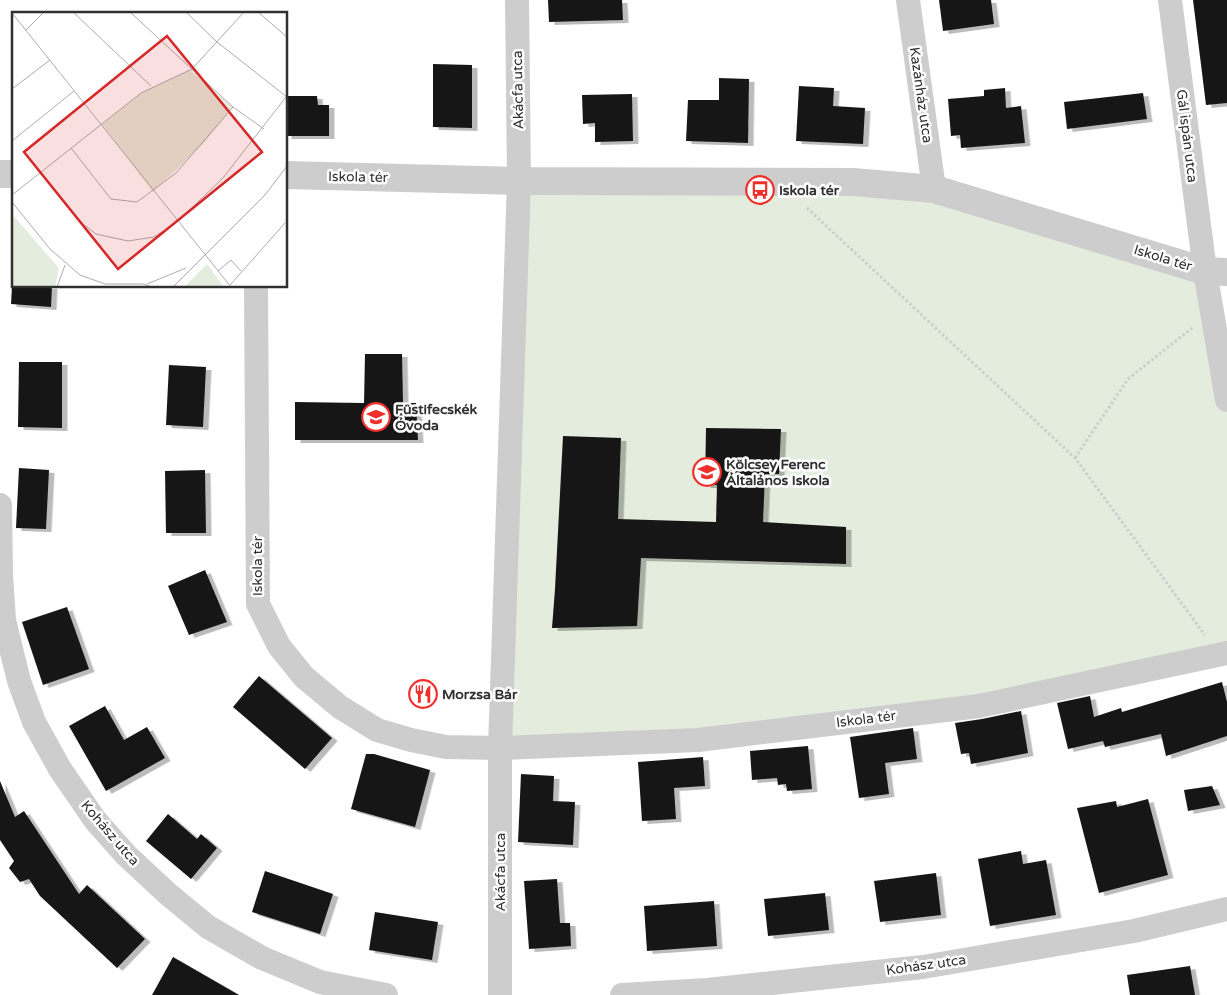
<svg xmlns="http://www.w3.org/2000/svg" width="1227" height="995" font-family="'Varela Round',sans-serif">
<defs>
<filter id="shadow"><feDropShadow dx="5.5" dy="3" stdDeviation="0" flood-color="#0004"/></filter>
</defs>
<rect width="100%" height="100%" fill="#fff"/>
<path fill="#e4eddd" d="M 519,181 L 853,182 L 1205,271 L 1227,400 L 1227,653 L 979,706 L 500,748 Z"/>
<g fill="#171717" filter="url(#shadow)">
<path d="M 548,0 L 622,0 L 623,20 L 549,22 Z"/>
<path d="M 939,0 L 991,0 L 994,24 L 943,31 Z"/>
<path d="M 1193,0 L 1227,0 L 1227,103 L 1206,105 Z"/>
<path d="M 433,64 L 472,65 L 472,128 L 433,127 Z"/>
<path d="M 719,78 L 749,79 L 748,143 L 686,141 L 688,100 L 719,100 Z"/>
<path d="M 799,86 L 834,88 L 833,106 L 865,108 L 863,144 L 796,141 Z"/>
<path d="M 1005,88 L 1006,108 L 1021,106 L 1025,143 L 961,148 L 960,135 L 951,136 L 948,99 L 984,96 L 984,90 Z"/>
<path d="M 1143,93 L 1147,119 L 1067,129 L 1064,102 Z"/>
<path d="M 632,94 L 633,141 L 595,142 L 595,123 L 583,124 L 582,95 Z"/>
<path d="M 286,96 L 317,96 L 318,105 L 329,105 L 329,136 L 286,136 Z"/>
<path d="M 12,286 L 52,286 L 51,307 L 11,304 Z"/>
<path d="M 365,354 L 402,354 L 403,403 L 416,403 L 418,440 L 295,440 L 295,402 L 364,403 Z"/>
<path d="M 19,362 L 62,362 L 62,428 L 18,427 Z"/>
<path d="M 169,365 L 206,367 L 203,427 L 166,425 Z"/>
<path d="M 706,428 L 781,429 L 779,474 L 765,474 L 763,522 L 846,527 L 846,564 L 641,558 L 637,626 L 552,628 L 555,589 L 563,436 L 621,438 L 618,519 L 716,522 L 717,485 L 705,485 Z"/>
<path d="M 19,468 L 49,470 L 46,529 L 16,528 Z"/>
<path d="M 205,470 L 206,533 L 166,533 L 165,471 Z"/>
<path d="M 205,570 L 227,622 L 189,635 L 168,586 Z"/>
<path d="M 67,607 L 89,669 L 43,685 L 22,622 Z"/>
<path d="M 259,676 L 332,738 L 305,769 L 233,707 Z"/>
<path d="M 1222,682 L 1227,702 L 1227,736 L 1166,756 L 1161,734 L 1105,747 L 1103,741 L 1068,749 L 1057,703 L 1090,696 L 1094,717 L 1121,708 L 1122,712 Z"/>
<path d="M 105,706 L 124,740 L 147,727 L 165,758 L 106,791 L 69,726 Z"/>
<path d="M 1021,711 L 1028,753 L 971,764 L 969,753 L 961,754 L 955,723 L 982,719 Z"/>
<path d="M 913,728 L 917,759 L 885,763 L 889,794 L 859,798 L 850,737 Z"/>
<path d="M 808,746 L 812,789 L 787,791 L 786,784 L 778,785 L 777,778 L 752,780 L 750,751 Z"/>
<path d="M 366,754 L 374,754 L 430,770 L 415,827 L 351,809 Z"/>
<path d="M 703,757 L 705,786 L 674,788 L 676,819 L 642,821 L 638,762 Z"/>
<path d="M 521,774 L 554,776 L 553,801 L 575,802 L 573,845 L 518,842 Z"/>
<path d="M 0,781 L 15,817 L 24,811 L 79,894 L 87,885 L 145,939 L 117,968 L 40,896 L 29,879 L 20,882 L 9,868 L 14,861 L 0,840 Z"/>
<path d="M 1212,786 L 1220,805 L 1188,811 L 1184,790 Z"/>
<path d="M 1148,799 L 1168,875 L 1099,893 L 1077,808 L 1116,801 L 1117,807 Z"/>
<path d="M 168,814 L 197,839 L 201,834 L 217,848 L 191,879 L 146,841 Z"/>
<path d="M 1021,851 L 1023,864 L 1046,860 L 1056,915 L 990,926 L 978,859 Z"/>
<path d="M 265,871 L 333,894 L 320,934 L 252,912 Z"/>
<path d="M 936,873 L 941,915 L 880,922 L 874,881 Z"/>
<path d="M 557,879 L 560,923 L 570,923 L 571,946 L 529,949 L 524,881 Z"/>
<path d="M 825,893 L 829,930 L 768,936 L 764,899 Z"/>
<path d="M 714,901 L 717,946 L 647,951 L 644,906 Z"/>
<path d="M 375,912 L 438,922 L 432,960 L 369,950 Z"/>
<path d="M 173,957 L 239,995 L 152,995 Z"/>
<path d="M 1190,966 L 1195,995 L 1130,995 L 1127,975 Z"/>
</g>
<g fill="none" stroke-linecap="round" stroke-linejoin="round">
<g stroke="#cdcdcd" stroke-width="3" stroke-dasharray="2.5 2.5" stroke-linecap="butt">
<path d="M 807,208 L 1075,458 L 1205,635"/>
<path d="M 1075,458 L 1128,379 L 1192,328"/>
</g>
<g stroke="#cdcdcd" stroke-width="24">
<path d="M 908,0 L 934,189"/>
<path d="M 1170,0 L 1205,271 L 1227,400"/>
<path d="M 256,286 L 258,604 L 279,646 L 304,677 L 340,707 L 377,730 L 411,740 L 446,747 L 500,748 L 698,740 L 979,706 L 1227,653"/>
<path d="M 0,505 L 1,575 L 4,620 L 19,681 L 34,722 L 60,769 L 95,820 L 126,855 L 168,894 L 208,927 L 262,958 L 320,982 L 386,995"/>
<path d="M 500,995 L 500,748 L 519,181 L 517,0"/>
<path d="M 622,995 L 707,990 L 923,967 L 1134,931 L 1227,909"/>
</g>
<g stroke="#cdcdcd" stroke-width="28">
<path d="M 0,174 L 14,174"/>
<path d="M 286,175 L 519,181 L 853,182 L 934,189 L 1205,271 L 1227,272"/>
</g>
</g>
<defs>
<symbol id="bus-ring" viewBox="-11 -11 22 22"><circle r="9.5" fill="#fff" stroke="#ef302a" stroke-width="1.5"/><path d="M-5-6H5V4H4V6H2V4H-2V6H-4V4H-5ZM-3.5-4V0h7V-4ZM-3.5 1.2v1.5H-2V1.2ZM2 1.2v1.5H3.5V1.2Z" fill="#ef302a"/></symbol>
<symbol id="school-ring" viewBox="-11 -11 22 22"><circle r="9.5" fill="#fff" stroke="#ef302a" stroke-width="1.5"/><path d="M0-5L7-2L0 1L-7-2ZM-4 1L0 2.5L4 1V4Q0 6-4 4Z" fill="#ef302a"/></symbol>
<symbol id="restaurant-ring" viewBox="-11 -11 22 22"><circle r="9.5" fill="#fff" stroke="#ef302a" stroke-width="1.5"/><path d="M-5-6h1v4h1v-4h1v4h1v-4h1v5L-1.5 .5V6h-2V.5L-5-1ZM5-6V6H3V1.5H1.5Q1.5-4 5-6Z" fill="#ef302a"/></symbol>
</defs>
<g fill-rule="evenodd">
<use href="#bus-ring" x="744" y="174" width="32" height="32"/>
<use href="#school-ring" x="360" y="401" width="32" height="32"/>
<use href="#school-ring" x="691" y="456" width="32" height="32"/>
<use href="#restaurant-ring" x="407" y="678" width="32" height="32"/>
</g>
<g text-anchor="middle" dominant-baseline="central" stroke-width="5" stroke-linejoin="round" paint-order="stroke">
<g font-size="14" fill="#303030" stroke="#fff">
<text transform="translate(518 90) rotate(-91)">Akácfa utca</text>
<text transform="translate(921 95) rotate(82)">Kazánház utca</text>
<text transform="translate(1187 136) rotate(83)">Gál ispán utca</text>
<text transform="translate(358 177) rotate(1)">Iskola tér</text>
<text transform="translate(1163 258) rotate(17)">Iskola tér</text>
<text transform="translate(257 566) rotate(-90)">Iskola tér</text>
<text transform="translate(866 719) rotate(-7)">Iskola tér</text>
<text transform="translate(110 833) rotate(49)">Kohász utca</text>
<text transform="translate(500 872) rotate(-90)">Akácfa utca</text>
<text transform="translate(926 965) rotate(-8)">Kohász utca</text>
</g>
<g font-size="14" font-weight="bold" fill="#303030" stroke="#fff" text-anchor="start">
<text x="779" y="190">Iskola tér</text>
<text x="395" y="409">Füstifecskék<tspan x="395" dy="16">Óvoda</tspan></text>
<text x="726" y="464">Kölcsey Ferenc<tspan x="726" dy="16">Általános Iskola</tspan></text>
<text x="442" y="694">Morzsa Bár</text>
</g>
</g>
<g transform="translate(12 12)">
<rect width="275" height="275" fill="#fff"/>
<path d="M 178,58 L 221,95 L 193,130 L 141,180 L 90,112 L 129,81 ZM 0,202 L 47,256 L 43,275 L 0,275 ZM 195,252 L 212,275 L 172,275 Z" fill="#e4eddd"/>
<path fill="none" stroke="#acacac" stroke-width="1" d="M 61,0 L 139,74M 118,0 L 221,95 L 252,117M 174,0 L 205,30 L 275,85M 246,0 L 275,25M 0,1 L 219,275M 14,18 L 32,0M 0,77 L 38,48M 0,129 L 62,79M 59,136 L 99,187 L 125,190 L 164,161 L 221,95M 28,161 L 71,212 L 84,222 L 116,229 L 142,225 L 165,210 L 211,166 L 274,85M 0,183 L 129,81 L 180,57 L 232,0M 0,190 L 38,237 L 68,263 L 93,272 L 131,272 L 140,275M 206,259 L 219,248 L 229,259M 135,272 L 174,256M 218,273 L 273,211M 45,275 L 53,253M 161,275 L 253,183 L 275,154"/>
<path fill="#d62828" fill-opacity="0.15" stroke="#d62828" stroke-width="2.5" d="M 155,24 L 250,140 L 106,257 L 12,140 Z"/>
<rect width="275" height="275" fill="none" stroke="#303030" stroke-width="2.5"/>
</g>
</svg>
